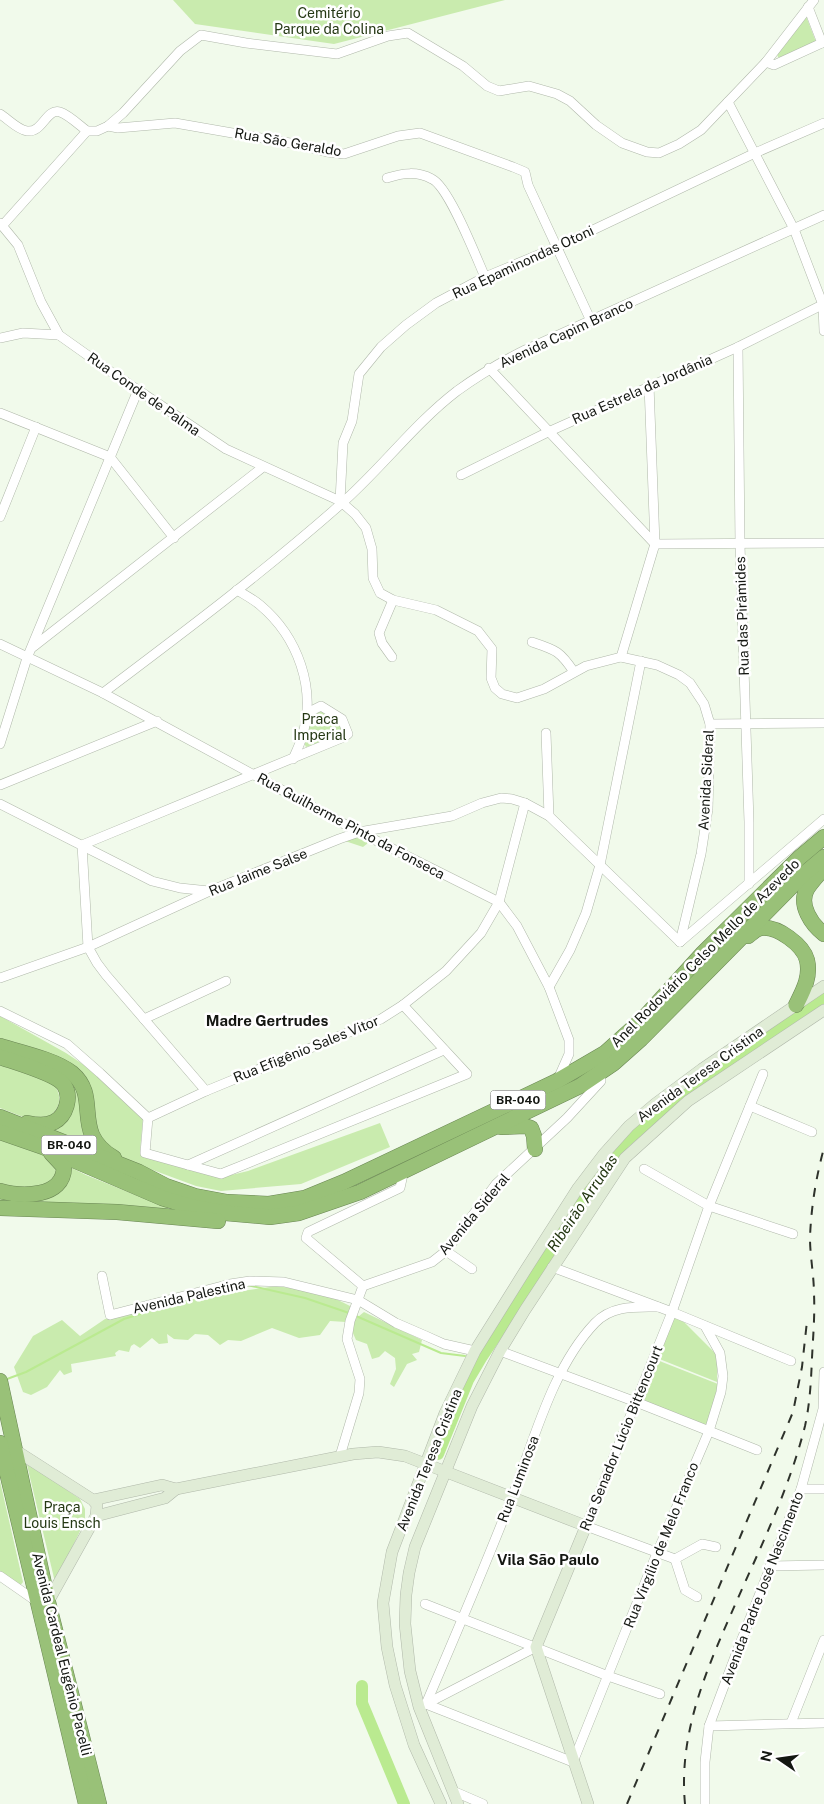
<svg xmlns="http://www.w3.org/2000/svg" width="824" height="1804" font-family="'Public Sans',sans-serif">
<rect width="100%" height="100%" fill="#f1faeb"/>
<g fill="#c9ebae">
<path d="M 173,0 L 505,0 L 334,44 L 195,24 Z"/>
<path d="M 806,16 L 816,42 L 783,59 L 778,57 L 776,51 Z"/>
<path d="M 328,711 L 342,722 L 345,735 L 306,747 L 302,738 L 308,716 L 318,712 Z"/>
<path d="M 347,823 L 360,827 L 373,839 L 363,847 L 345,841 Z"/>
<path d="M 0,1016 L 66,1053 L 87,1067 L 143,1118 L 140,1151 L 146,1157 L 200,1173 L 223,1177 L 248,1171 L 380,1123 L 390,1147 L 301,1184 L 221,1191 L 196,1186 L 131,1162 L 117,1155 L 97,1134 L 63,1061 L 0,1038 Z"/>
<path d="M 0,1065 L 51,1081 C 63,1094 62,1107 48,1118 L 23,1117 L 0,1108 Z"/>
<path d="M 66,1080 L 77,1085 L 92,1146 L 47,1129 L 54,1128 Z"/>
<path d="M 0,1138 L 46,1156 L 58,1169 C 56,1173 56,1178 54,1180 C 45,1192 12,1187 0,1185 Z"/>
<path d="M 70,1168 L 72,1168 L 86,1175 L 168,1208 L 168,1212 L 0,1201 L 0,1195 L 45,1196 Z"/>
<path d="M 277,1286 L 326,1294 L 352,1307 L 346,1322 L 330,1321 L 320,1335 L 299,1338 L 272,1328 L 241,1341 L 228,1340 L 220,1345 L 208,1335 L 195,1334 L 188,1340 L 174,1339 L 167,1334 L 168,1343 L 159,1344 L 152,1338 L 140,1348 L 134,1344 L 131,1346 L 129,1352 L 119,1350 L 115,1353 L 116,1356 L 71,1364 L 72,1372 L 64,1375 L 60,1370 L 47,1387 L 31,1395 L 23,1392 L 14,1367 L 33,1336 L 62,1320 L 80,1336 L 105,1319 L 206,1296 Z"/>
<path d="M 364,1312 L 422,1340 L 419,1352 L 412,1354 L 417,1360 L 407,1364 L 394,1387 L 390,1384 L 396,1369 L 395,1358 L 385,1351 L 379,1357 L 372,1359 L 367,1344 L 356,1340 L 352,1331 L 353,1321 Z"/>
<path d="M 672,1316 L 680,1318 L 717,1355 L 717,1382 L 657,1358 Z"/>
<path d="M 657,1360 L 718,1384 L 719,1390 L 707,1428 L 641,1400 Z"/>
<path d="M 29,1464 L 80,1499 L 85,1509 L 85,1521 L 57,1578 L 54,1578 L 27,1465 Z"/>
<path d="M 0,1481 L 23,1582 L 20,1586 L 0,1573 Z"/>
</g>
<g fill="none" stroke-linecap="round" stroke-linejoin="round">
<g stroke="#baea90" stroke-width="2">
<path d="M 247,1285 L 305,1298 L 349,1313"/>
<path d="M 356,1316 L 441,1353 L 465,1356"/>
<path d="M 7,1379 L 26,1372 L 124,1319 L 192,1298"/>
</g>
<g stroke="#baea90" stroke-width="12">
<path d="M 438,1454 L 468,1380 L 481,1358 L 519,1301 L 600,1172 L 625,1142 L 681,1094 L 824,998"/>
<path d="M 362,1686 L 362,1703 L 404,1804"/>
</g>
<defs>
<g id="street">
<path d="M 808,7 L 822,43"/>
<path d="M 766,62 L 774,65 L 824,42"/>
<path d="M 728,102 L 794,229 L 823,305 L 824,331"/>
<path d="M 0,114 C 8,119 18,130 27,131 C 43,133 46,108 60,112 C 69,115 79,125 87,131 L 97,131 L 108,126 L 123,113 L 180,51 L 201,35 L 246,43 L 337,54 L 388,36 L 408,33 L 463,66 L 487,86 L 499,91 L 529,86 L 557,94 L 570,101 L 596,125 L 622,143 L 647,152 L 659,153 L 679,144 L 701,130 L 766,62 L 814,0"/>
<path d="M 108,126 L 118,128 L 175,123 L 296,144 L 327,152 L 344,154 L 398,136 L 420,133 L 513,167 L 525,172 L 528,185 L 591,321"/>
<path d="M 387,178 C 403,173 417,171 432,179 C 449,187 476,257 485,277"/>
<path d="M 0,223 L 18,245 L 41,302 L 59,335 L 114,374 L 226,449 L 340,501 L 355,514 L 366,528 L 372,549 L 373,578 L 380,593 L 393,600 L 436,610 L 478,631 L 492,649 L 491,678 L 495,688 L 502,694 L 517,698 L 544,689 L 586,666 L 621,657 L 657,665 L 679,675 L 690,683 L 704,704 L 710,724 L 708,809 L 701,854 L 680,942"/>
<path d="M 2,226 L 87,131"/>
<path d="M 0,338 L 23,333 L 59,335"/>
<path d="M 738,347 L 740,545 L 749,822 L 749,884"/>
<path d="M 489,368 L 655,544 L 824,543"/>
<path d="M 0,413 L 110,457 L 174,538"/>
<path d="M 461,475 L 548,432 L 738,347 L 824,304"/>
<path d="M 340,501 L 343,443 L 352,421 L 359,374 L 381,347 L 406,325 L 436,303 L 485,277 L 557,247 L 755,153 L 824,123"/>
<path d="M 0,517 L 36,427"/>
<path d="M 237,590 C 245,595 253,599 260,605 C 298,637 317,689 302,737 C 300,744 296,752 293,759"/>
<path d="M 532,642 C 556,650 560,651 574,672"/>
<path d="M 0,644 L 103,693 L 359,832 L 499,902 L 517,926 L 549,987 L 569,1040 L 569,1054 L 558,1079"/>
<path d="M 33,647 L 263,467"/>
<path d="M 392,657 L 382,643 L 379,633 L 393,600"/>
<path d="M 621,657 L 655,544 L 649,385"/>
<path d="M 103,693 C 184,632 265,571 341,504 C 381,469 414,424 457,391 C 479,375 501,362 525,350 L 824,215"/>
<path d="M 710,724 L 824,723"/>
<path d="M 546,733 L 549,816"/>
<path d="M 0,744 L 27,658 L 138,390"/>
<path d="M 0,785 L 157,721"/>
<path d="M 0,804 L 152,881 L 180,888 L 209,891"/>
<path d="M 680,942 L 824,819"/>
<path d="M 0,978 L 88,947 L 210,891 L 339,839 L 359,832 L 452,816 L 482,803 L 501,798 L 512,799 L 525,803 L 549,816 L 680,942"/>
<path d="M 549,987 L 570,950 L 586,913 L 600,865 L 641,661"/>
<path d="M 0,1011 L 67,1044 L 100,1073 L 148,1118"/>
<path d="M 144,1019 L 226,981"/>
<path d="M 206,1091 L 106,975 L 97,963 L 88,947 L 82,845 L 344,737 L 348,734 L 342,719 L 321,706 L 307,713"/>
<path d="M 750,1106 L 812,1132"/>
<path d="M 148,1118 L 206,1091 L 381,1019 L 403,1005 L 446,971 L 481,933 L 499,902 L 525,803"/>
<path d="M 148,1118 L 145,1153 L 188,1165 L 444,1050"/>
<path d="M 188,1165 L 221,1174 L 467,1074 L 403,1005"/>
<path d="M 644,1169 L 709,1206 L 793,1234"/>
<path d="M 446,1251 L 472,1269"/>
<path d="M 552,1267 L 672,1312 L 791,1361"/>
<path d="M 102,1276 L 110,1315 L 230,1284 L 250,1281 L 284,1282 L 358,1300 L 396,1323 L 426,1336 L 444,1344 L 475,1351"/>
<path d="M 363,1286 L 306,1238 L 308,1232 L 400,1188 L 404,1170"/>
<path d="M 500,1351 L 636,1402 L 757,1450"/>
<path d="M 340,1456 L 359,1393 L 360,1379 L 347,1339 L 350,1321 L 363,1286 L 432,1262 L 446,1251 L 496,1184 L 567,1118 L 601,1081 L 600,1071"/>
<path d="M 801,1489 L 824,1489"/>
<path d="M 675,1559 L 586,1526 L 672,1312 L 709,1206 L 763,1074"/>
<path d="M 675,1559 L 685,1590 L 697,1597"/>
<path d="M 675,1559 L 702,1544 L 716,1547"/>
<path d="M 770,1566 L 824,1565"/>
<path d="M 0,1576 L 36,1601"/>
<path d="M 425,1604 L 608,1676 L 660,1694"/>
<path d="M 426,1704 L 573,1762 L 657,1553 L 709,1431 L 721,1392 L 723,1376 L 720,1353 L 705,1326"/>
<path d="M 426,1704 C 455,1636 485,1567 512,1497 C 534,1441 552,1368 595,1323 C 612,1305 635,1307 658,1307"/>
<path d="M 424,1705 L 536,1647"/>
<path d="M 791,1723 L 824,1640"/>
<path d="M 709,1726 L 824,1723"/>
<path d="M 453,1791 L 483,1804"/>
<path d="M 705,1804 L 705,1762 L 709,1726 L 736,1654 L 801,1489 L 823,1409 L 824,1372"/>
</g>
<g id="secondary">
<path d="M 15,1450 L 93,1500 L 97,1505 L 96,1516 L 48,1602"/>
<path d="M 93,1500 L 162,1485 L 176,1489 L 353,1454 L 378,1452 L 405,1456 L 586,1526 L 536,1647 L 588,1804"/>
<path d="M 96,1516 L 165,1498 L 176,1489"/>
<path d="M 441,1804 L 414,1745 L 395,1685 L 387,1647 L 383,1603 L 392,1552 L 445,1413 L 475,1351 L 523,1274 L 578,1188 L 603,1155 L 629,1126 L 655,1104 L 702,1069 L 824,986"/>
<path d="M 458,1804 L 419,1707 L 410,1671 L 405,1624 L 406,1595 L 409,1573 L 415,1547 L 472,1406 L 500,1351 L 525,1310 L 625,1158 L 688,1101 L 824,1010"/>
</g>
<g id="highway">
<path d="M 824,868 C 819,874 811,882 807,889 C 798,905 812,925 824,934"/>
<path d="M 748,936 C 752,933 756,929 761,928 C 778,926 803,945 807,960 C 811,977 803,991 796,1005"/>
<path d="M 0,1046 C 20,1052 56,1060 72,1073 C 102,1098 70,1132 114,1158"/>
<path d="M 0,1057 C 14,1062 57,1074 64,1085 C 72,1097 66,1116 54,1122 C 46,1126 36,1125 27,1123"/>
<path d="M 0,1117 L 139,1172 L 166,1186 L 195,1196 L 227,1202 L 269,1204 L 305,1198 L 344,1182 L 557,1081 L 605,1053 L 643,1019 L 703,953 L 799,858 L 824,837"/>
<path d="M 501,1127 L 525,1126 L 531,1128 L 534,1136 L 535,1149"/>
<path d="M 0,1132 L 43,1147 L 162,1198 L 192,1207 L 225,1213 L 270,1217 L 299,1213 L 360,1192 L 580,1086 L 614,1063 L 641,1039 L 805,873 L 824,857"/>
<path d="M 0,1191 C 22,1197 64,1198 64,1167 L 51,1153"/>
<path d="M 0,1208 L 117,1212 L 218,1221"/>
<path d="M 0,1381 L 48,1602 L 99,1804"/>
<path d="M 0,1443 L 86,1804"/>
</g>
</defs>
<use href="#street" stroke="#b0b8aa" stroke-width="10"/>
<use href="#secondary" stroke="#b0b8aa" stroke-width="12"/>
<use href="#highway" stroke="#6a8654" stroke-width="16"/>
<use href="#street" stroke="#fff" stroke-width="9"/>
<use href="#secondary" stroke="#e0ecd6" stroke-width="11"/>
<use href="#highway" stroke="#99c178" stroke-width="15"/>
<g stroke="#2e322b" stroke-width="2" stroke-dasharray="9 9" stroke-linecap="butt">
<path d="M 627,1804 L 793,1412 L 802,1367 L 807,1321"/>
<path d="M 685,1804 C 678,1730 709,1664 738,1598 C 763,1542 790,1486 805,1426 C 810,1403 811,1381 812,1358 C 813,1337 815,1316 814,1294 C 814,1276 810,1256 810,1238 C 811,1208 816,1177 824,1148"/>
</g>
</g>
<g text-anchor="middle" dominant-baseline="central" stroke-width="5" stroke-linejoin="round" paint-order="stroke">
<g fill="#fff" stroke="#5a5d59" stroke-width="1">
<rect x="490.5" y="1090.5" width="55" height="19" rx="4"/>
<rect x="41.5" y="1135.5" width="55" height="19" rx="4"/>
</g>
<g font-size="12" font-weight="bold" fill="#141712">
<text x="518" y="1100">BR-040</text>
<text x="69" y="1145">BR-040</text>
</g>
<g font-size="14" fill="#253814" stroke="#fff">
<text x="329" y="13">Cemitério<tspan x="329" dy="16">Parque da Colina</tspan></text>
<text x="320" y="719">Praca<tspan x="320" dy="16">Imperial</tspan></text>
<text x="62" y="1507">Praça<tspan x="62" dy="16">Louis Ensch</tspan></text>
</g>
<g font-size="14" fill="#141712" stroke="#fff">
<text transform="translate(288 142) rotate(10)">Rua São Geraldo</text>
<text transform="translate(523 262) rotate(-25)">Rua Epaminondas Otoni</text>
<text transform="translate(566 333) rotate(-25)">Avenida Capim Branco</text>
<text transform="translate(642 389) rotate(-24)">Rua Estrela da Jordânia</text>
<text transform="translate(144 394) rotate(35)">Rua Conde de Palma</text>
<text transform="translate(742 616) rotate(-92)">Rua das Pirâmides</text>
<text transform="translate(706 780) rotate(-87)">Avenida Sideral</text>
<text transform="translate(351 826) rotate(28)">Rua Guilherme Pinto da Fonseca</text>
<text transform="translate(258 872) rotate(-22)">Rua Jaime Salse</text>
<text transform="translate(705 953) rotate(-45)">Anel Rodoviário Celso Mello de Azevedo</text>
<text transform="translate(306 1049) rotate(-22)">Rua Efigênio Sales Vitor</text>
<text transform="translate(700 1074) rotate(-36)">Avenida Teresa Cristina</text>
<text transform="translate(474 1214) rotate(-50)">Avenida Sideral</text>
<text transform="translate(189 1296) rotate(-13)">Avenida Palestina</text>
<text transform="translate(621 1438) rotate(-68)">Rua Senador Lúcio Bittencourt</text>
<text transform="translate(429 1460) rotate(-68)">Avenida Teresa Cristina</text>
<text transform="translate(518 1479) rotate(-69)">Rua Luminosa</text>
<text transform="translate(661 1545) rotate(-68)">Rua Virgílio de Melo Franco</text>
<text transform="translate(762 1588) rotate(-69)">Avenida Padre José Nascimento</text>
<text transform="translate(62 1654) rotate(76)">Avenida Cardeal Eugênio Pacelli</text>
</g>
<g font-size="15" font-weight="bold" fill="#141712" stroke="#fff">
<text x="267" y="1020">Madre Gertrudes</text>
<text x="548" y="1559">Vila São Paulo</text>
</g>
<g font-size="15" font-style="italic" fill="#223510" stroke="#fff">
<text transform="translate(582 1203) rotate(-56)">Ribeirão Arrudas</text>
</g>
</g>
<g transform="translate(779 1759) rotate(283)" stroke="#ffffff" stroke-width="4" paint-order="stroke">
<path d="M0-4L9 19L0 12L-9 19Z" fill="#141712"/>
<text y="-8" font-size="14" font-weight="bold" text-anchor="middle" fill="#141712">N</text>
</g>
</svg>
